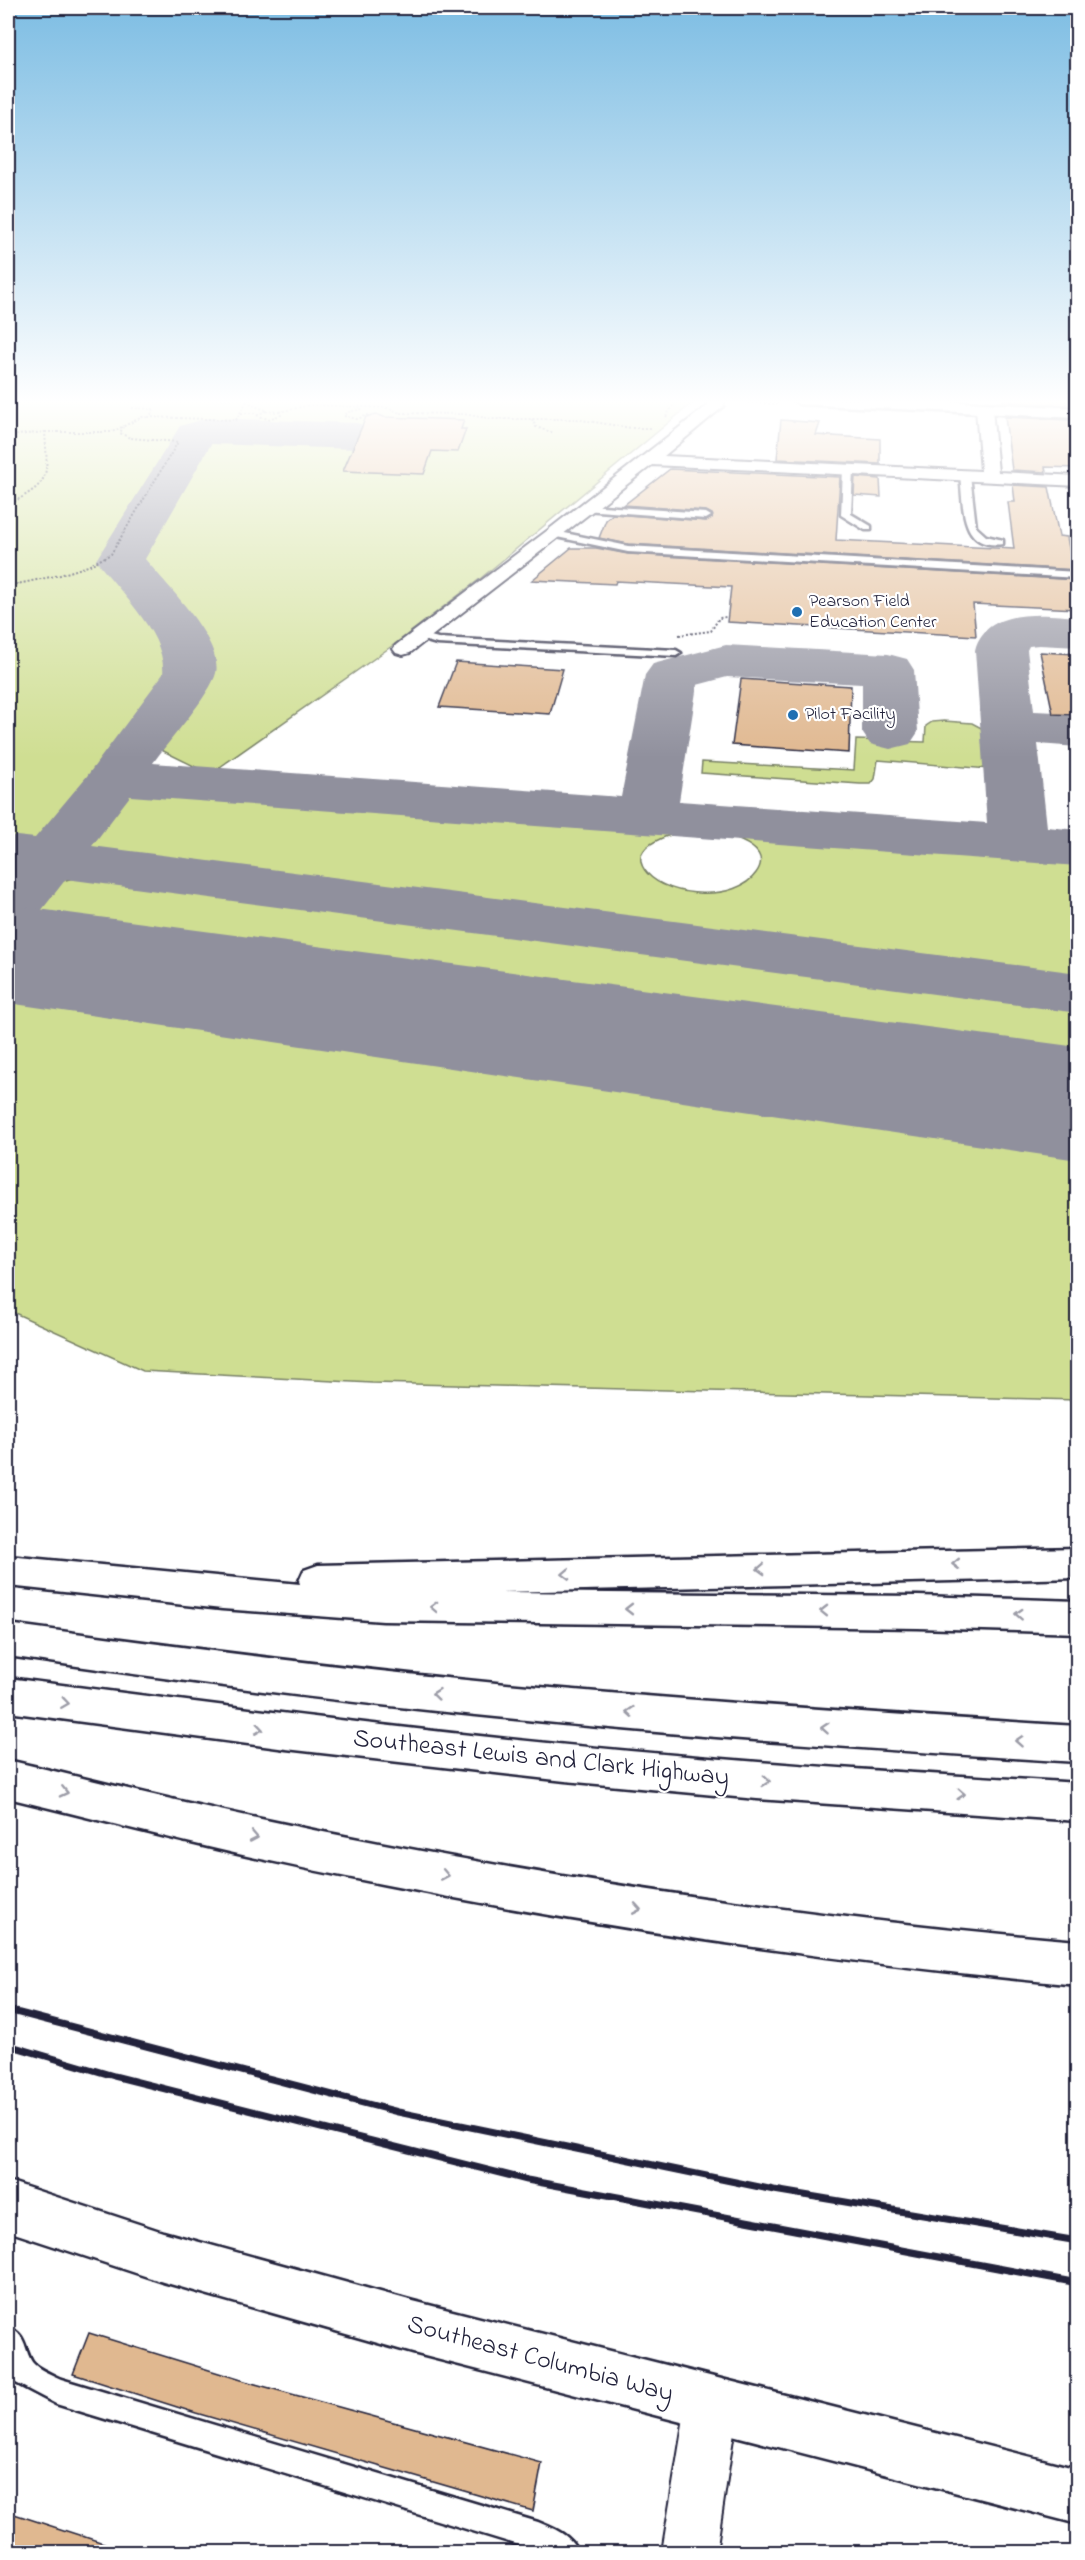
<svg xmlns="http://www.w3.org/2000/svg" width="1085" height="2560" font-family="'Indie Flower',sans-serif">
<rect width="100%" height="100%" fill="#fff"/>
<filter id="ink" filterUnits="userSpaceOnUse"><feTurbulence type="fractalNoise" baseFrequency=".0167" numOctaves="2"/><feDisplacementMap in="SourceGraphic" scale="12" xChannelSelector="R" yChannelSelector="G"/><feConvolveMatrix kernelMatrix="1 2 1 2 8 2 1 2 1" color-interpolation-filters="sRGB"/></filter>
<g filter="url(#ink)">
<g fill="#cfde92" stroke="#788066" stroke-width="1.5" fill-rule="evenodd">
<path d="M 8,399 L 697,399 L 481,578 L 392,646 L 210,774 L 129,734 L 37,845 L 8,844 Z"/>
<path d="M 944,721 L 972,723 L 987,731 L 989,769 L 878,760 L 875,779 L 871,784 L 860,784 L 701,773 L 702,762 L 854,770 L 856,740 L 925,742 L 926,726 L 932,722 Z"/>
<path d="M 148,787 L 1065,857 L 1077,860 L 1077,982 L 94,854 L 81,848 L 81,839 L 114,796 L 128,788 ZM 697,830 C 714,832 778,843 756,873 C 736,902 669,898 647,873 C 622,844 679,831 697,830 Z"/>
<path d="M 98,875 L 1077,1003 L 1077,1082 L 50,940 C 5,897 59,876 98,875 Z"/>
<path d="M 8,975 L 1077,1128 L 1077,1400 L 372,1383 L 143,1371 L 8,1310 Z"/>
</g>
<g fill="none" stroke-linecap="round" stroke-linejoin="round">
<path fill="#90909d" fill-rule="evenodd" d="M 208,418 L 356,423 L 371,427 L 377,436 L 371,445 L 356,449 L 211,444 L 145,559 C 165,583 223,641 216,673 C 211,694 167,743 153,763 L 621,797 L 645,675 L 653,664 L 726,645 L 888,654 L 907,659 L 914,670 L 918,732 L 910,744 L 890,749 L 870,744 L 862,732 L 862,684 L 727,677 L 697,685 L 679,801 L 987,823 L 975,650 C 986,607 1044,614 1078,617 L 1078,647 L 1039,645 L 1029,646 L 1027,650 L 1034,711 L 1078,713 L 1078,747 L 1038,744 L 1047,827 L 1078,830 L 1078,866 L 130,796 L 92,846 L 1078,973 L 1078,1013 L 66,879 L 30,925 L 8,931 L 8,835 L 35,838 L 87,776 L 163,674 C 167,634 118,591 96,560 L 180,426 Z"/>
<path fill="#90909d" fill-rule="evenodd" d="M 8,905 L 1078,1047 L 1078,1160 L 8,1003 Z"/>
</g>
<g fill="#e0b890" stroke="#22223b" stroke-width="1.5">
<path d="M 1003,399 L 1066,399 L 1067,405 L 1003,402 Z"/>
<path d="M 376,414 L 384,417 L 464,420 L 461,429 L 466,429 L 458,452 L 432,451 L 424,474 L 343,471 L 366,417 Z"/>
<path d="M 1005,417 L 1070,420 L 1077,468 L 1045,467 L 1046,472 L 1012,470 Z"/>
<path d="M 781,420 L 820,423 L 816,435 L 880,439 L 880,464 L 777,459 Z"/>
<path d="M 670,469 L 840,477 L 836,540 L 1014,549 L 1008,502 L 1015,502 L 1013,485 L 1049,487 L 1059,536 L 1067,537 L 1070,554 L 1077,554 L 1077,570 L 628,544 L 599,538 L 606,520 L 613,514 L 706,521 L 712,518 L 712,514 L 706,511 L 624,505 Z"/>
<path d="M 855,477 L 880,479 L 881,497 L 854,495 Z"/>
<path d="M 571,548 L 596,548 L 628,554 L 1077,580 L 1077,609 L 973,604 L 976,636 L 727,622 L 731,587 L 616,581 L 615,584 L 532,580 Z"/>
<path d="M 1040,652 L 1077,654 L 1077,715 L 1053,714 Z"/>
<path d="M 456,662 L 563,669 L 550,714 L 439,707 Z"/>
<path d="M 741,679 L 851,686 L 849,753 L 732,745 Z"/>
<path d="M 89,2333 L 248,2382 L 542,2463 L 533,2511 L 196,2413 L 73,2374 Z"/>
<path d="M 8,2512 L 119,2548 L 118,2553 L 8,2553 Z"/>
</g>
<g fill="none" stroke-linecap="round" stroke-linejoin="round">
<defs>
<g id="service">
<path d="M 848,466 L 853,469 L 851,514 L 871,526 L 871,530 L 865,530 L 841,515 L 843,469 Z"/>
<path d="M 965,472 L 970,475 L 976,527 L 986,536 L 1003,540 L 1003,544 C 959,550 964,505 960,475 Z"/>
<path d="M 587,505 L 706,513 L 711,516 L 706,519 L 584,510 L 582,508 Z"/>
<path d="M 555,531 L 628,546 L 1078,572 L 1078,578 L 628,552 L 552,536 L 552,532 Z"/>
<path d="M 420,633 L 438,638 L 676,650 L 681,653 L 676,656 L 437,644 L 416,638 L 415,636 Z"/>
<path d="M 8,2327 C 27,2335 23,2347 32,2362 C 37,2369 53,2375 61,2379 L 538,2522 C 555,2529 571,2535 578,2552 L 542,2552 L 56,2404 L 14,2382 L 8,2367 Z"/>
</g>
<g id="minor">
<path d="M 707,399 L 723,399 L 724,406 L 664,456 L 981,471 L 976,409 L 984,404 L 992,409 L 998,472 L 1078,476 L 1078,486 L 652,465 L 410,653 L 403,655 L 396,653 L 393,649 L 396,645 L 548,530 L 708,405 Z"/>
<path d="M 712,2379 L 730,2387 L 738,2405 L 716,2552 L 662,2552 L 686,2405 L 694,2387 Z"/>
</g>
<g id="tertiary">
<path d="M 791,399 L 908,399 L 1078,408 L 1078,418 L 799,404 Z"/>
<path d="M 8,2181 L 163,2232 L 413,2301 L 1078,2469 L 1078,2524 L 413,2353 L 163,2282 L 8,2231 Z"/>
</g>
<g id="motorway">
<path d="M 1078,1548 L 1078,1578 L 501,1592 L 918,1596 L 1078,1601 L 1078,1633 L 918,1628 L 383,1621 L 222,1609 L 8,1586 L 8,1556 L 300,1584 L 299,1581 L 304,1570 L 318,1565 Z"/>
<path d="M 8,1624 C 170,1646 333,1667 496,1683 C 689,1701 883,1714 1078,1726 L 1078,1762 C 883,1750 689,1737 496,1717 C 333,1701 170,1680 8,1656 Z"/>
<path d="M 8,1678 C 215,1705 422,1732 630,1751 C 779,1765 928,1774 1078,1783 L 1078,1821 L 757,1799 L 565,1781 L 286,1749 L 8,1712 Z"/>
<path d="M 8,1760 C 88,1779 167,1799 247,1816 C 521,1875 798,1917 1078,1941 L 1078,1985 C 798,1959 521,1916 247,1856 C 167,1838 88,1817 8,1798 Z"/>
</g>
</defs>
<use href="#service" stroke="#22223b" stroke-width="5"/>
<use href="#minor" stroke="#22223b" stroke-width="4"/>
<use href="#tertiary" stroke="#22223b" stroke-width="5"/>
<use href="#motorway" stroke="#22223b" stroke-width="5"/>
<g stroke="#22223b" stroke-width="2" stroke-dasharray="2 2" stroke-linecap="butt">
<path d="M 248,399 L 252,405 L 266,410"/>
<path d="M 748,402 L 777,404"/>
<path d="M 132,408 L 155,409 L 149,417 L 236,420 L 248,399"/>
<path d="M 362,409 L 348,412 L 344,416 L 357,419 L 371,414"/>
<path d="M 266,411 L 279,412 L 281,415 L 268,419 L 256,415 Z"/>
<path d="M 279,412 L 310,405 L 389,408 L 400,413 L 464,414 L 492,419 L 576,419 L 631,428 L 651,428"/>
<path d="M 241,413 L 257,413"/>
<path d="M 666,417 L 677,399"/>
<path d="M 532,419 L 536,427 L 554,433"/>
<path d="M 45,432 L 112,432 L 142,417 L 149,417"/>
<path d="M 8,436 L 45,432 C 48,479 51,482 8,505"/>
<path d="M 8,586 L 60,575 L 88,566 L 111,554 L 178,442 L 130,438 L 120,433 L 123,427"/>
<path d="M 679,635 L 711,631 L 719,618 L 726,617"/>
</g>
<use href="#service" fill="#fff" fill-rule="evenodd"/>
<use href="#minor" fill="#fff" fill-rule="evenodd"/>
<use href="#tertiary" fill="#fff" fill-rule="evenodd"/>
<use href="#motorway" fill="#fff" fill-rule="evenodd"/>
<g stroke="#22223b" stroke-width="7">
<path d="M 8,2010 L 398,2112 L 774,2190 L 1078,2241"/>
<path d="M 8,2045 L 114,2076 L 527,2180 L 1078,2283"/>
</g>
</g>
<defs><path id="oneway-chevron" d="M-2-3.5L2.5 0L-2 3.5" fill="none" stroke-width="1.6" stroke-linecap="round" stroke-linejoin="round" transform="scale(1.5)"/></defs>
<g stroke="#9c9ca7">
<use href="#oneway-chevron" transform="translate(956 1564) rotate(179)"/>
<use href="#oneway-chevron" transform="translate(761 1569) rotate(178)"/>
<use href="#oneway-chevron" transform="translate(566 1574) rotate(178)"/>
<use href="#oneway-chevron" transform="translate(434 1607) rotate(-178)"/>
<use href="#oneway-chevron" transform="translate(629 1609) rotate(-180)"/>
<use href="#oneway-chevron" transform="translate(824 1611) rotate(-179)"/>
<use href="#oneway-chevron" transform="translate(1019 1614) rotate(-177)"/>
<use href="#oneway-chevron" transform="translate(436 1694) rotate(-174)"/>
<use href="#oneway-chevron" transform="translate(65 1703) rotate(8)"/>
<use href="#oneway-chevron" transform="translate(630 1712) rotate(-175)"/>
<use href="#oneway-chevron" transform="translate(825 1728) rotate(-176)"/>
<use href="#oneway-chevron" transform="translate(259 1729) rotate(8)"/>
<use href="#oneway-chevron" transform="translate(1019 1741) rotate(-176)"/>
<use href="#oneway-chevron" transform="translate(766 1781) rotate(5)"/>
<use href="#oneway-chevron" transform="translate(64 1792) rotate(13)"/>
<use href="#oneway-chevron" transform="translate(961 1794) rotate(4)"/>
<use href="#oneway-chevron" transform="translate(254 1837) rotate(11)"/>
<use href="#oneway-chevron" transform="translate(445 1875) rotate(11)"/>
<use href="#oneway-chevron" transform="translate(637 1909) rotate(10)"/>
</g>
</g>
<linearGradient id="sky" x2="0" y2="1"><stop stop-color="#7dbde3"/><stop offset="0.53" stop-color="#fff"/><stop offset="1" stop-color="#fff" stop-opacity="0"/></linearGradient>
<rect width="1085" height="758" fill="url(#sky)"/>
<g fill="#1f6fb2" stroke="#fff" stroke-width="2">
<circle cx="797" cy="612" r="6"/>
<circle cx="793" cy="715" r="6"/>
</g>
<g text-anchor="middle" dominant-baseline="central" stroke-width="4.5" stroke-linejoin="round" paint-order="stroke">
<g font-size="18" fill="#22223b" stroke="#fff" text-anchor="start">
<text x="809" y="602">Pearson Field<tspan x="809" dy="21">Education Center</tspan></text>
<text x="805" y="715">Pilot Facility</text>
</g>
<g font-size="26" fill="#22223b" stroke="#fff">
<text transform="translate(541 1759) rotate(6)">Southeast Lewis and Clark Highway</text>
<text transform="translate(540 2360) rotate(15)">Southeast Columbia Way</text>
</g>
</g>
<rect width="1085" height="2560" fill="none" stroke="#fff" stroke-width="30"/>
<rect x="15" y="15" width="1055" height="2530" fill="none" stroke="#22223b" stroke-width="2" filter="url(#ink)"/>
</svg>
